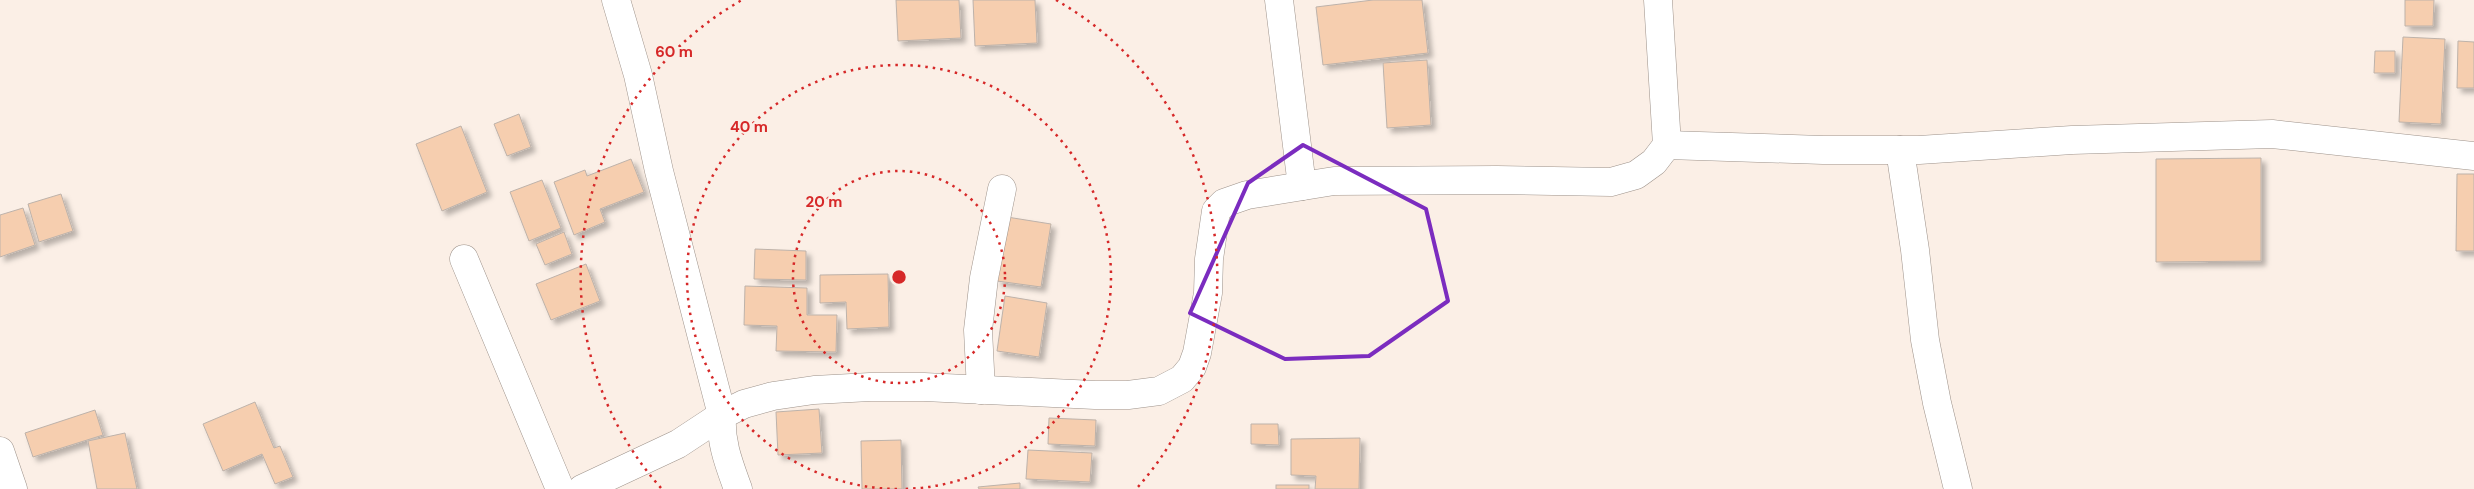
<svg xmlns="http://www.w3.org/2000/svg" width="2474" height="489" font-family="'DM Sans',sans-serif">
<defs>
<filter id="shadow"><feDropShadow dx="4.5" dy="4.5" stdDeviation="2.5" flood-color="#0004"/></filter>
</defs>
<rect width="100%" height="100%" fill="#fbefe6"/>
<g fill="#f6ceaf" stroke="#bdb2aa" filter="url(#shadow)">
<path d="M 896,0 L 959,0 L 961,38 L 898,41 Z"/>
<path d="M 973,0 L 1035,0 L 1037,43 L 975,46 Z"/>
<path d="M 1373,0 L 1422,0 L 1428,53 L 1323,65 L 1316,7 Z"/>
<path d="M 2405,0 L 2434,0 L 2433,26 L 2405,26 Z"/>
<path d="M 2403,37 L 2445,39 L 2441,124 L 2399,122 Z"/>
<path d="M 2458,41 L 2474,42 L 2474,88 L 2457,88 Z"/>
<path d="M 2375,51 L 2395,51 L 2395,73 L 2374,73 Z"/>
<path d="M 1427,60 L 1431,125 L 1387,128 L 1383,63 Z"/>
<path d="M 519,114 L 531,147 L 507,156 L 494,124 Z"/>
<path d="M 461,126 L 487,192 L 442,211 L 416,144 Z"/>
<path d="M 2261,158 L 2261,261 L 2156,262 L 2156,159 Z"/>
<path d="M 631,159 L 644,192 L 600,209 L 605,222 L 574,235 L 554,182 L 585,170 L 587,176 Z"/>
<path d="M 2457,174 L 2474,174 L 2474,251 L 2456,251 Z"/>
<path d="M 542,180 L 561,228 L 529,241 L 510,192 Z"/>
<path d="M 61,194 L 73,231 L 39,242 L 28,204 Z"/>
<path d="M 23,208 L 35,245 L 0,257 L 0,215 Z"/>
<path d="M 1007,217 L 1051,224 L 1041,287 L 997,281 Z"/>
<path d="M 564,232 L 572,254 L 545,265 L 536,244 Z"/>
<path d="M 755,249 L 806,251 L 806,280 L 754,279 Z"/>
<path d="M 586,264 L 600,301 L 551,320 L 536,284 Z"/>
<path d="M 888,274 L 889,327 L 847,329 L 846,302 L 820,303 L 820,275 Z"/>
<path d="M 745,286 L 807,288 L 807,315 L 837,315 L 836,352 L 776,351 L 777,326 L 744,325 Z"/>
<path d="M 1005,296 L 1047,303 L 1039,357 L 997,351 Z"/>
<path d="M 255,402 L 274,448 L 280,446 L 293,477 L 275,484 L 262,454 L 223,471 L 203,424 Z"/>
<path d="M 819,409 L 822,453 L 778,455 L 776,412 Z"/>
<path d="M 95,410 L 103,435 L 33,457 L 25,433 Z"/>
<path d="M 1049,418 L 1096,420 L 1095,446 L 1048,444 Z"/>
<path d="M 1251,424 L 1278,424 L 1279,445 L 1251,444 Z"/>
<path d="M 125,433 L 137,489 L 97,489 L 88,441 Z"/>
<path d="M 1360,438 L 1359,489 L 1315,489 L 1316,476 L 1291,475 L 1291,439 Z"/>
<path d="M 901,440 L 902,489 L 862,489 L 861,441 Z"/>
<path d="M 1028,450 L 1092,453 L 1090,482 L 1026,479 Z"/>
<path d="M 1020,483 L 1020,489 L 979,489 L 978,487 Z"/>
<rect x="1276" y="485" width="33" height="4"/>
</g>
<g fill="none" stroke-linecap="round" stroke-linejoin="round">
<defs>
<g id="street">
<path d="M 616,0 L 638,75 L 659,171 L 722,415 C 720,442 729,464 738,489"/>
<path d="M 1279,0 L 1302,186"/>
<path d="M 1667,145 L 1823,150 L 1919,150 L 2072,140 L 2272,134 L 2474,156"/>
<path d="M 1900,150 L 1915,250 L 1925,340 L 1937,403 L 1958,489"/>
<path d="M 464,259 L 560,489"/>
<path d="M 981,390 L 978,330 L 984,278 L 1002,189"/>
<path d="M 0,451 L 13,489"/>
<path d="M 582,489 L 678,444 L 722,415 L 744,404 L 773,396 L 814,390 L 870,387 L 924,387 L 1095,395 L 1128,395 L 1159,391 L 1182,379 L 1192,367 L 1197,353 L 1208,293 L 1209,259 L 1216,211 L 1224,203 L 1247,195 L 1334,181 L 1497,180 L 1611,182 L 1636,175 L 1654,162 L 1667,145 L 1658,0"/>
</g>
</defs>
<use href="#street" stroke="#9d928a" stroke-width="29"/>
<use href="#street" stroke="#fff" stroke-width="28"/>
</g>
<path fill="none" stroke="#7b2cbf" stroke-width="4" stroke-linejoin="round" d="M 1303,145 L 1426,209 L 1448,301 L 1369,356 L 1285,359 L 1190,313 L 1248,183 Z"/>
<g fill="none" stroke="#d62828" stroke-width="2.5" stroke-dasharray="2.5 5">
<circle cx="899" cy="277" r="106"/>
<path d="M897 489A212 212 0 1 1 901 489"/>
<path d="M661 488A318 318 0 0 1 742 0M1056 0A318 318 0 0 1 1137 488"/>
</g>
<circle cx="899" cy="277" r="8" fill="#d62828" stroke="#fbefe6" stroke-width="2.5"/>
<g font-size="15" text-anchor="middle" font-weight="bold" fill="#d62828" stroke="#fbefe6" stroke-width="4" stroke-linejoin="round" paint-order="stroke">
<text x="674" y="57">60 m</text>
<text x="749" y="132">40 m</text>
<text x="824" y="207">20 m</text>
</g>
</svg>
